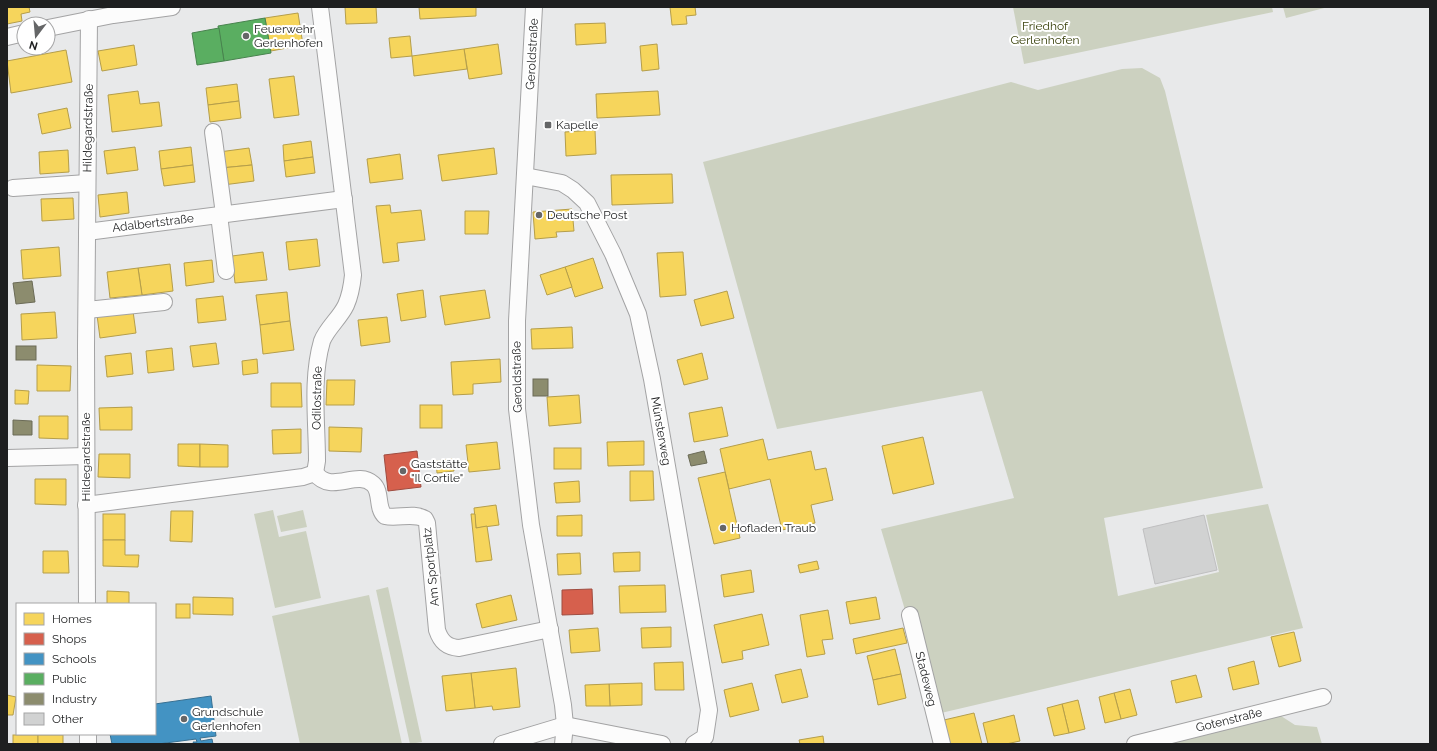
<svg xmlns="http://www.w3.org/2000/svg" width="1437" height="751" font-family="Raleway,sans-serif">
<rect width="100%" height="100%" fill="#e8e9ea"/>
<g fill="#ccd1c0">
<path d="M 1013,7 L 1272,7 L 1273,12 L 1024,64 Z"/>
<path d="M 1283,7 L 1328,7 L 1286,18 Z"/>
<path d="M 1142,68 L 1160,78 L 1165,91 L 1225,339 L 1263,488 L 1104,518 L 1118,596 L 1219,572 L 1206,515 L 1268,504 L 1303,628 L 941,713 L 905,610 L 881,529 L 1014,498 L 982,391 L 777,429 L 703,162 L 1011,82 L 1038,90 L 1122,69 Z"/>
<path d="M 273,510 L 279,537 L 306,531 L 321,598 L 275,608 L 254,514 Z"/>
<path d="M 303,510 L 307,527 L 281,532 L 277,516 Z"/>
<path d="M 388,587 L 422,742 L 410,744 L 376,590 Z"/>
<path d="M 369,595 L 402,744 L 300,744 L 272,616 Z"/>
<path d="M 1278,714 L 1295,725 L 1317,727 L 1322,744 L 1167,744 Z"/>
</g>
<g fill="#f6d55c" stroke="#b59e4a">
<path d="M 7,7 L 29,7 L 30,12 L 21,14 L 22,21 L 7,24 Z"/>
<path d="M 345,7 L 376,7 L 377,23 L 346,24 Z"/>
<path d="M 419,7 L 476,7 L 476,16 L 420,19 Z"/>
<path d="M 670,7 L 695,7 L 696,15 L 686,16 L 687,24 L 672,25 Z"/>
<path d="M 298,13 L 303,45 L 271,51 L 265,18 Z"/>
<path d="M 605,23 L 606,43 L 576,45 L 575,24 Z"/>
<path d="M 410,36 L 412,56 L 391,58 L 389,38 Z"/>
<path d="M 498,44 L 502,74 L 469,79 L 464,49 Z"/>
<path d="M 657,44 L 659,69 L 642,71 L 640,46 Z"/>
<path d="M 134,45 L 137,65 L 102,71 L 98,51 Z"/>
<path d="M 464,49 L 467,69 L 414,76 L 412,56 Z"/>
<path d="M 66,50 L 72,82 L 11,93 L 7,61 Z"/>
<path d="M 294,76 L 299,115 L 274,118 L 269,79 Z"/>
<path d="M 237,84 L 239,101 L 208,105 L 206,88 Z"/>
<path d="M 138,91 L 140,104 L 159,102 L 162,126 L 112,132 L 108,95 Z"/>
<path d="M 658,91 L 660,115 L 597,118 L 596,94 Z"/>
<path d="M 239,101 L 241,118 L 210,122 L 208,105 Z"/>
<path d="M 67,108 L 71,128 L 42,134 L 38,114 Z"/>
<path d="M 595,130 L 596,154 L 566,156 L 565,132 Z"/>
<path d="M 311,141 L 313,157 L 284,161 L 283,145 Z"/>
<path d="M 135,147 L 138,170 L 107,174 L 104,151 Z"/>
<path d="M 191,147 L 193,165 L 161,169 L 159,151 Z"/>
<path d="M 249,148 L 252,165 L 221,168 L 219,152 Z"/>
<path d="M 494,148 L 497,174 L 442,181 L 438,155 Z"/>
<path d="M 68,150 L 69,172 L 40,174 L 39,152 Z"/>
<path d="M 400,154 L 403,179 L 370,183 L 367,159 Z"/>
<path d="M 313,157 L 315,173 L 286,177 L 284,161 Z"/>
<path d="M 193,165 L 195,182 L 164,186 L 161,169 Z"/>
<path d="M 252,165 L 254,181 L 223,185 L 221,168 Z"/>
<path d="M 672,174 L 673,203 L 612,205 L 611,175 Z"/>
<path d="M 127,192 L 129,213 L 100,217 L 98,195 Z"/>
<path d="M 73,198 L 74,219 L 42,221 L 41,199 Z"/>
<path d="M 390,205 L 391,213 L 421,210 L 425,240 L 397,243 L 399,261 L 383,263 L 376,206 Z"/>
<path d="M 572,209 L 574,231 L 556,232 L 557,237 L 535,239 L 533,212 Z"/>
<path d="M 465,211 L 489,211 L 488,234 L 465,234 Z"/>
<path d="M 317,239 L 320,266 L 289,270 L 286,242 Z"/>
<path d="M 59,247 L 61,276 L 23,279 L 21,250 Z"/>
<path d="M 263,252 L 267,280 L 235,283 L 232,256 Z"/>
<path d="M 683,252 L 686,295 L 660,297 L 657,253 Z"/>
<path d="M 593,258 L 603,288 L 575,297 L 565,267 Z"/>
<path d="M 212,260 L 214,282 L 186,286 L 184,263 Z"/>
<path d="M 170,264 L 173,291 L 142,295 L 138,268 Z"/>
<path d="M 565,267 L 572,287 L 547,295 L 540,275 Z"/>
<path d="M 138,268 L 142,295 L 110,298 L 107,272 Z"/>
<path d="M 423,290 L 426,317 L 401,321 L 397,294 Z"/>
<path d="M 485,290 L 490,318 L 445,325 L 440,296 Z"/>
<path d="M 727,291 L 734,318 L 701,326 L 694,300 Z"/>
<path d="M 287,292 L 290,321 L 260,325 L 256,295 Z"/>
<path d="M 223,296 L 226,320 L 198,323 L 196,299 Z"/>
<path d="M 133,311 L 136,333 L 100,338 L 97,315 Z"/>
<path d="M 55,312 L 57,338 L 22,340 L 21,314 Z"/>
<path d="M 387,317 L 390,342 L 361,346 L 358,320 Z"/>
<path d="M 290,321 L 294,350 L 263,354 L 260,325 Z"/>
<path d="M 572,327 L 573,348 L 532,349 L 531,329 Z"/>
<path d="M 216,343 L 219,364 L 193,367 L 190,346 Z"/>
<path d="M 172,348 L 174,370 L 148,373 L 146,351 Z"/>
<path d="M 131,353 L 133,374 L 107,377 L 105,356 Z"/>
<path d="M 702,353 L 708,379 L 684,385 L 677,360 Z"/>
<path d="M 257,359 L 258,373 L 243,375 L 242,361 Z"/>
<path d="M 500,359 L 501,382 L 473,384 L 473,394 L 453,395 L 451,362 Z"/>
<path d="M 37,365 L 71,366 L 70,391 L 37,391 Z"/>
<path d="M 327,380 L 355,380 L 354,405 L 326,405 Z"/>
<path d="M 271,383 L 301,383 L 302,407 L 271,407 Z"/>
<path d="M 15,390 L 29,391 L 28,404 L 15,404 Z"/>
<path d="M 579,395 L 581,423 L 549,426 L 547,397 Z"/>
<rect x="420" y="405" width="22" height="23"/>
<path d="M 132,407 L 132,430 L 100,430 L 99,408 Z"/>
<path d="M 722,407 L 728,436 L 694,442 L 689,413 Z"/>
<path d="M 39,416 L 68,416 L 68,439 L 39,438 Z"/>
<path d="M 329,427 L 362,428 L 361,452 L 329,451 Z"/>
<path d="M 301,429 L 301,453 L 273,454 L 272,430 Z"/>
<path d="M 923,437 L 934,484 L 893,494 L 882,446 Z"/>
<path d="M 763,439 L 768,460 L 811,451 L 815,470 L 826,468 L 833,500 L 811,505 L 815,523 L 782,530 L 770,479 L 729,489 L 720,449 Z"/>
<path d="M 644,441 L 644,465 L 608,466 L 607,442 Z"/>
<path d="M 497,442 L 500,469 L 469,472 L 466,445 Z"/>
<path d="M 178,444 L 200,444 L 200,467 L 178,466 Z"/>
<path d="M 200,444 L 228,445 L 228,467 L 200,467 Z"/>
<rect x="554" y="448" width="27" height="21"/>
<path d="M 99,454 L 130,454 L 130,478 L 98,477 Z"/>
<path d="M 452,459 L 454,471 L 437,473 L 436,461 Z"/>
<path d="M 630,471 L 653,471 L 654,500 L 630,501 Z"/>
<path d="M 725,472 L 740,538 L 714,544 L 698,478 Z"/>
<path d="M 35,479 L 66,479 L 66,505 L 35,504 Z"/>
<path d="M 579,481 L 580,502 L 556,503 L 554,483 Z"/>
<path d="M 496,505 L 499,525 L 476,528 L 474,508 Z"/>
<path d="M 171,511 L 193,511 L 192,542 L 170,541 Z"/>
<rect x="103" y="514" width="22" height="26"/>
<path d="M 471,514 L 475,514 L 476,528 L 487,526 L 492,560 L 476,562 Z"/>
<path d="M 582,515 L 582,536 L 557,536 L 557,516 Z"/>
<path d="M 103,540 L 125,540 L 125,555 L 139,555 L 138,567 L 103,566 Z"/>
<path d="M 43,551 L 68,551 L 69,573 L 43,573 Z"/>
<path d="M 640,552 L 640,571 L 614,572 L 613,553 Z"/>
<path d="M 580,553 L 581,574 L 558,575 L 557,554 Z"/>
<path d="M 817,561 L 819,569 L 800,573 L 798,565 Z"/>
<path d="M 751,570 L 754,592 L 724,597 L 721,575 Z"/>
<path d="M 665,585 L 666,612 L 620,613 L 619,586 Z"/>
<path d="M 107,591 L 129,592 L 129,604 L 107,604 Z"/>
<path d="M 511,595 L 517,620 L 482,628 L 476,604 Z"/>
<path d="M 193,597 L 233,598 L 233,615 L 193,614 Z"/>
<path d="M 876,597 L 880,619 L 850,624 L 846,602 Z"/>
<rect x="176" y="604" width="14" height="14"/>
<path d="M 828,610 L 833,639 L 822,640 L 825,654 L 807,657 L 800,615 Z"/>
<path d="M 762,614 L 769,645 L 742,651 L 743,659 L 722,663 L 714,625 Z"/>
<path d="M 671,627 L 671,647 L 642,648 L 641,628 Z"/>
<path d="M 598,628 L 600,651 L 571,653 L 569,630 Z"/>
<path d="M 903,628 L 907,643 L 856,654 L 853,639 Z"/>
<path d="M 1294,632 L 1301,661 L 1279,667 L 1271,637 Z"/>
<path d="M 895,649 L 901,674 L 873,680 L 867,656 Z"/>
<path d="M 1254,661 L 1259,684 L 1233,690 L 1228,668 Z"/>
<path d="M 683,662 L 684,690 L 655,690 L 654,663 Z"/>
<path d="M 516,668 L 520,707 L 493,710 L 492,706 L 475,708 L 471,673 Z"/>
<path d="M 801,669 L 808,697 L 782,703 L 775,675 Z"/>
<path d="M 471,673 L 475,708 L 446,711 L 442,676 Z"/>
<path d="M 901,674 L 906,698 L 878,705 L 873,680 Z"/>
<path d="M 1196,675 L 1202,697 L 1176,703 L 1171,681 Z"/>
<path d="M 642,683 L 642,705 L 610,706 L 609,684 Z"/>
<path d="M 752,683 L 759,710 L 730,717 L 724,690 Z"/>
<path d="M 609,684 L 610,706 L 586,706 L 585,685 Z"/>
<path d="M 1130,689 L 1137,715 L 1121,719 L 1114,693 Z"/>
<path d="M 1114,693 L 1121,719 L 1105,723 L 1099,697 Z"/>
<path d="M 7,695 L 16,697 L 13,715 L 7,715 Z"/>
<path d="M 1078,700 L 1085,729 L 1069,733 L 1062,704 Z"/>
<path d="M 1062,704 L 1069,733 L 1054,736 L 1047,708 Z"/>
<path d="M 974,713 L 982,744 L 950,744 L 944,720 Z"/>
<path d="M 1014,715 L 1020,741 L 1006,744 L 988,744 L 983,723 Z"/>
<rect x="13" y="735" width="25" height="9"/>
<rect x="38" y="735" width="25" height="9"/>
<path d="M 823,736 L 824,744 L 800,744 L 799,740 Z"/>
</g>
<g fill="#d6604d" stroke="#9f4c40">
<path d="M 417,451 L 421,487 L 388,491 L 384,455 Z"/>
<path d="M 592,589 L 593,614 L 562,615 L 562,590 Z"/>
</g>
<path fill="#4393c3" stroke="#387092" d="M 211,696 L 216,736 L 200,738 L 201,741 L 212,739 L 213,744 L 194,744 L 193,742 L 197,742 L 196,739 L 158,744 L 112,744 L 110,734 L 155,734 L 155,704 Z"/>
<g fill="#5aae61" stroke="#48834e">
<path d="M 265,18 L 271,53 L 224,61 L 218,26 Z"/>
<path d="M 219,28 L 224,61 L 197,65 L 192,33 Z"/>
</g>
<g fill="#8c8c6e" stroke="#6b6b57">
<path d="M 32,281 L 35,302 L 16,304 L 13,283 Z"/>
<rect x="16" y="346" width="20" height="14"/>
<rect x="533" y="379" width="15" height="17"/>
<path d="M 13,420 L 32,421 L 32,435 L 13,435 Z"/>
<path d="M 704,451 L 707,463 L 691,466 L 688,455 Z"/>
</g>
<path fill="#d1d2d2" stroke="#bfbfc0" d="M 1204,515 L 1217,570 L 1155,584 L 1143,529 Z"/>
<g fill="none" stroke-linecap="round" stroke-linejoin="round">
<defs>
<g id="minor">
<path d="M 534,7 L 517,321 L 517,409 L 531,525 L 563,705 L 565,725 L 563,744"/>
<path d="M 48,28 L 113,15 L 172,7"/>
<path d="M 7,37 L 24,33"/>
<path d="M 213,132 L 224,214"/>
<path d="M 525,176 L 562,183 L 573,190 L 587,203 L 613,254 L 638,314 L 652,379 L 709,710 L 705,737 L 694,744"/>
<path d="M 13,188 L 87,183"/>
<path d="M 219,215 L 226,271"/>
<path d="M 87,232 L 344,199"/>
<path d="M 87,310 L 164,302"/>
<path d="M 7,458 L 86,456"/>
<path d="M 315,473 L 317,461 C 317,421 311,379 322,341 C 327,328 340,318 346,305 C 350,296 352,285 353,275 L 320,7"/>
<path d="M 315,473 C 332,495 356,469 373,484 C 382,492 376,508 385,516 C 398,519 413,512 425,519 L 427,523 L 437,630 C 441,642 447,647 459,648 L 550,629"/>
<path d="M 86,505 L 303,477 L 315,473"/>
<path d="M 87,604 L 86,347 L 89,19"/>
<path d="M 910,615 L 942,744"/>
<path d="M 88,734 L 88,744"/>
<path d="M 502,744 L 565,725 L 662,744"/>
<path d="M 1135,744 L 1323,697"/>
</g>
</defs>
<use href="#minor" stroke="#a3a3a4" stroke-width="18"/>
<use href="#minor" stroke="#fcfcfc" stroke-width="16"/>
</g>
<g fill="#656667" stroke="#fff" stroke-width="1.5">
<circle cx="246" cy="36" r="4"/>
<rect x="544" y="121" width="8" height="8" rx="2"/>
<circle cx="539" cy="215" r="4"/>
<circle cx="403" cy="471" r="4"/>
<circle cx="723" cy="528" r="4"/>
<circle cx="184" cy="719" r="4"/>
</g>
<g text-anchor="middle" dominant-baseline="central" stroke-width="4" stroke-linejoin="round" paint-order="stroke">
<g font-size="12" fill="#38400a" stroke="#fff">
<text x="1045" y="26">Friedhof<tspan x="1045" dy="14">Gerlenhofen</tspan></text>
</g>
<g font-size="12" fill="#1e1f20" stroke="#fff" text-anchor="start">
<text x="254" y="29">Feuerwehr<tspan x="254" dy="14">Gerlenhofen</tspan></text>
<text x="556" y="125">Kapelle</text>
<text x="547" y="215">Deutsche Post</text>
<text x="411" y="464">Gaststätte<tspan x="411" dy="14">"Il Cortile"</tspan></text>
<text x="731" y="528">Hofladen Traub</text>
<text x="192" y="712">Grundschule<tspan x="192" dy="14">Gerlenhofen</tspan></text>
</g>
<g font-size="12" fill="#1e1f20" stroke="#fff">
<text transform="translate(532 54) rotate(-87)">Geroldstraße</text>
<text transform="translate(88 128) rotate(-89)">Hildegardstraße</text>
<text transform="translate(153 223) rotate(-7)">Adalbertstraße</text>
<text transform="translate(517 377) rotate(-91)">Geroldstraße</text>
<text transform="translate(317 398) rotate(-89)">Odilostraße</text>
<text transform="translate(661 431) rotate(80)">Münsterweg</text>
<text transform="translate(86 457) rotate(-90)">Hildegardstraße</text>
<text transform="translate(431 567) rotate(-96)">Am Sportplatz</text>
<text transform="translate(926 679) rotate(76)">Stadeweg</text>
<text transform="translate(1229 720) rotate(-14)">Gotenstraße</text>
</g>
</g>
<rect width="1437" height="751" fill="none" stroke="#1e1f20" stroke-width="16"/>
<rect x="16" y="603" width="140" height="132" fill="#ffffff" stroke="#a5a5a6"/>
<rect x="24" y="613" width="20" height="12" fill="#f6d55c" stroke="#a5a5a6"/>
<text x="52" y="623" font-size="12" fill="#1e1f20">Homes</text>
<rect x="24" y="633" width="20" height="12" fill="#d6604d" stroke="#a5a5a6"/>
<text x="52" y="643" font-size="12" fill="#1e1f20">Shops</text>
<rect x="24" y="653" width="20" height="12" fill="#4393c3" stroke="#a5a5a6"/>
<text x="52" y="663" font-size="12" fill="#1e1f20">Schools</text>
<rect x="24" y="673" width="20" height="12" fill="#5aae61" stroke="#a5a5a6"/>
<text x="52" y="683" font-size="12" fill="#1e1f20">Public</text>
<rect x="24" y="693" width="20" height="12" fill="#8c8c6e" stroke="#a5a5a6"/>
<text x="52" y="703" font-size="12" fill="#1e1f20">Industry</text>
<rect x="24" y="713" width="20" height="12" fill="#d1d2d2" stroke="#a5a5a6"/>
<text x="52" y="723" font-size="12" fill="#1e1f20">Other</text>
<g transform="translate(36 36) rotate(196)"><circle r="19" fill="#ffffff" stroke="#a5a5a6"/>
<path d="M0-3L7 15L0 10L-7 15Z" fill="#656667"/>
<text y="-6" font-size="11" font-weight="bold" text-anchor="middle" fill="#1e1f20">N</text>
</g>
</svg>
